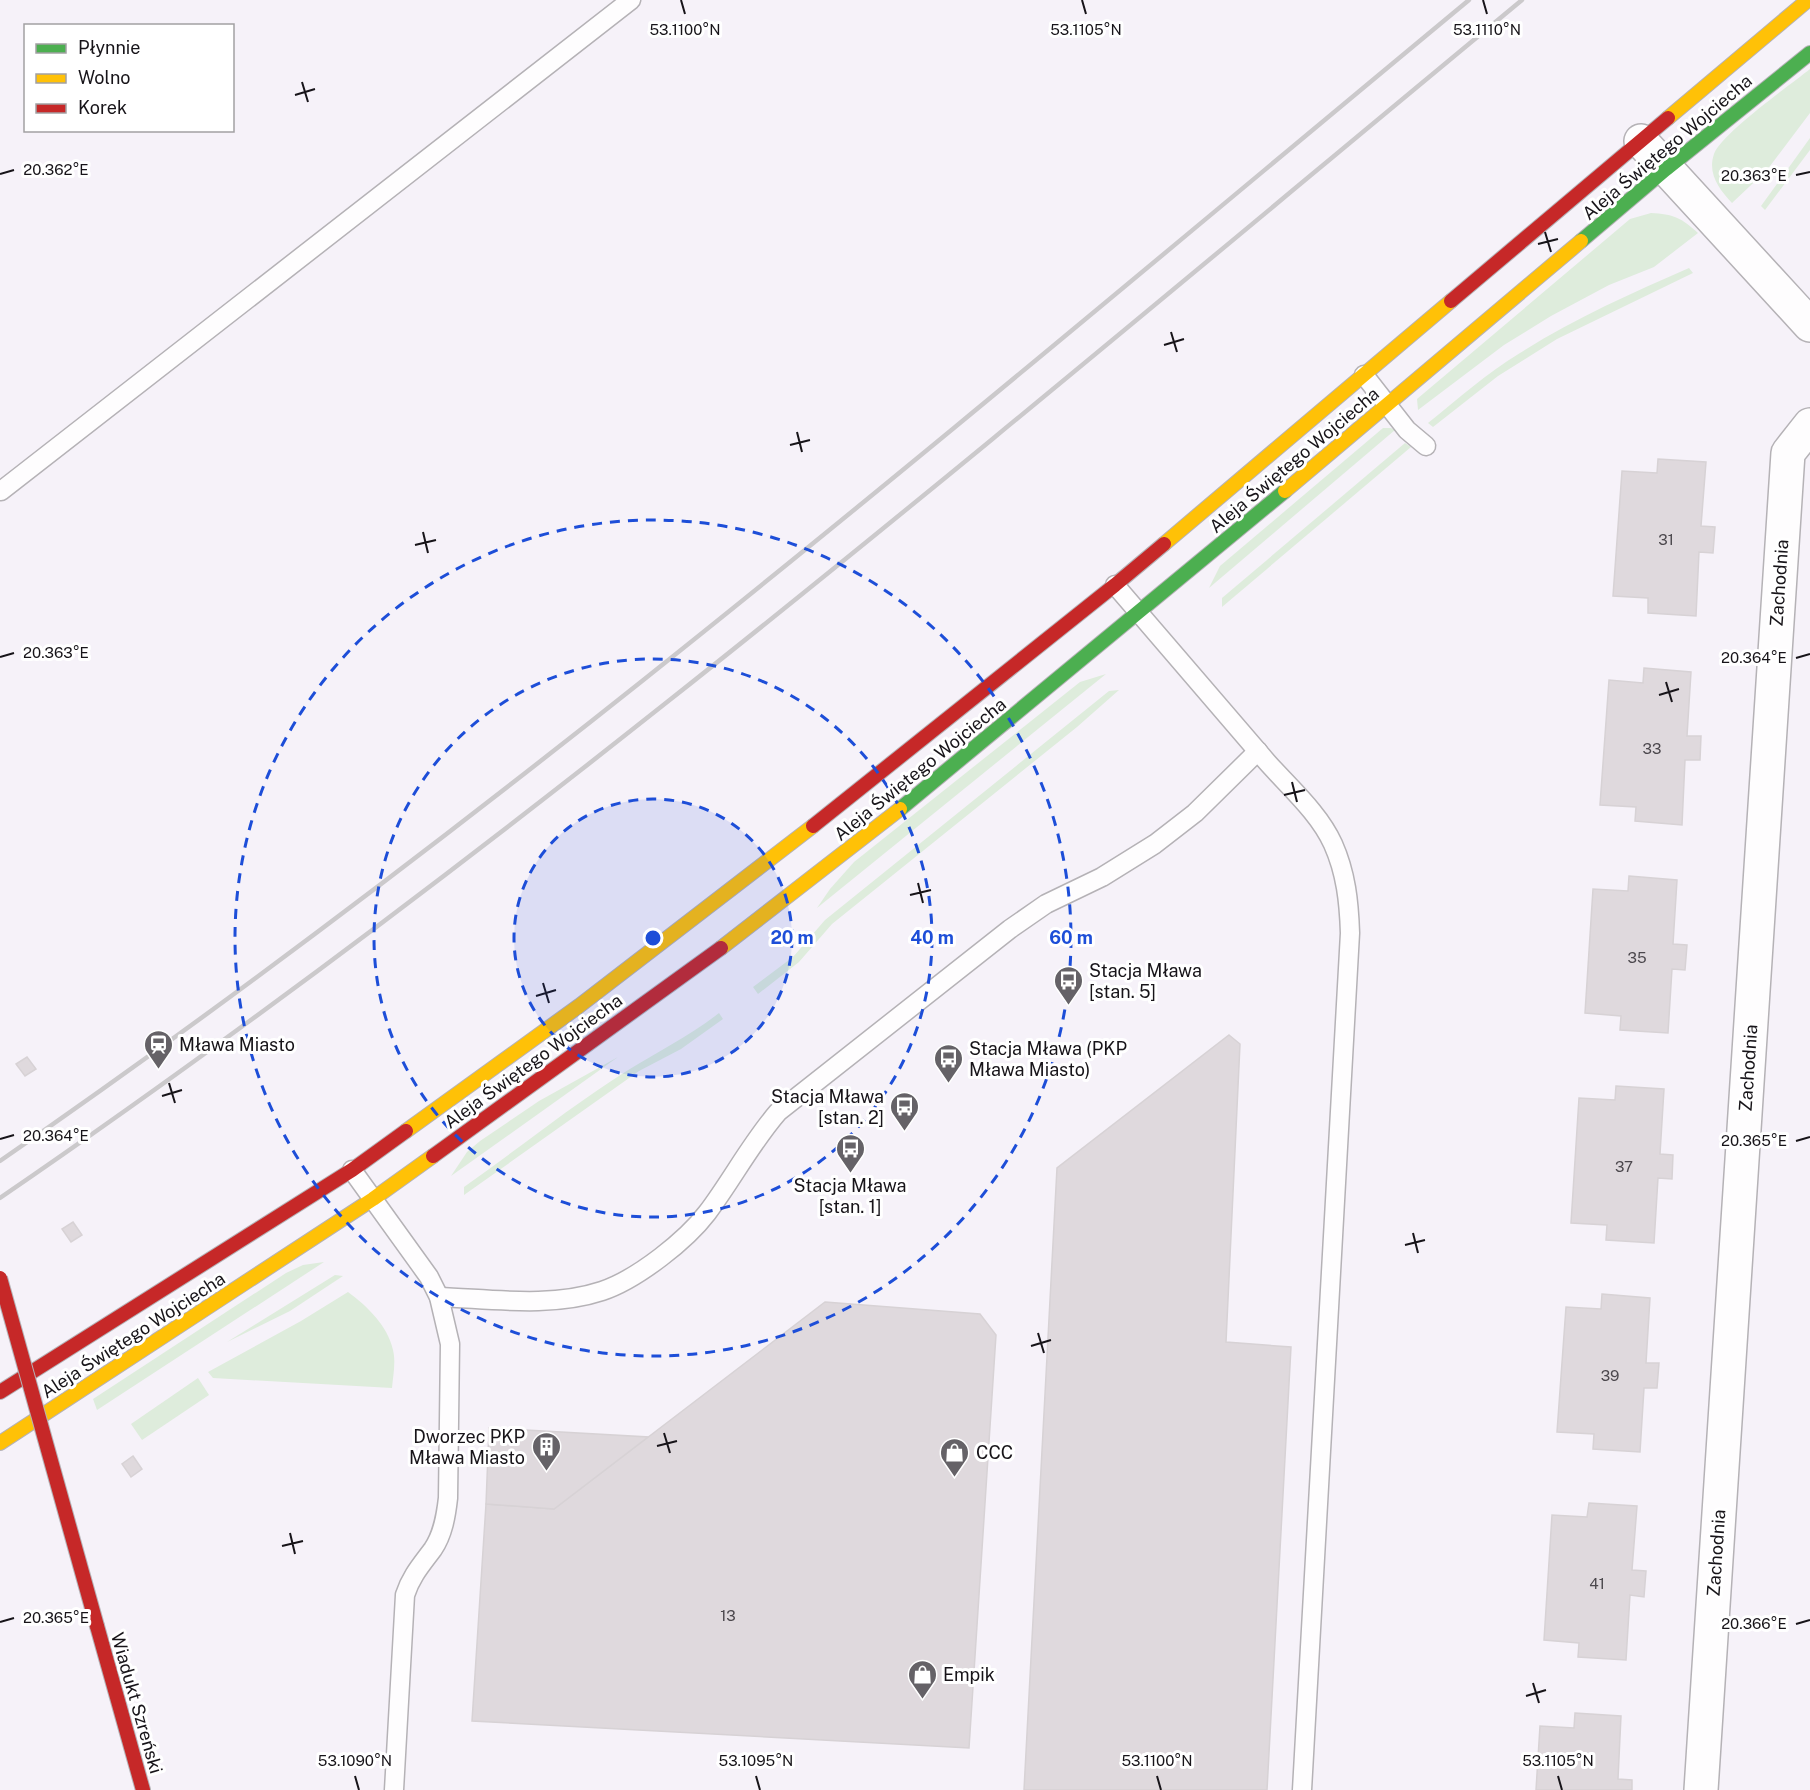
<svg xmlns="http://www.w3.org/2000/svg" width="1810" height="1790" font-family="'Public Sans',sans-serif">
<rect width="100%" height="100%" fill="#f6f2f9"/>
<g fill="#deecdc">
<path d="M 1810,69 L 1810,113 L 1767,170 L 1732,203 C 1720,190 1707,174 1714,154 C 1721,134 1790,85 1810,69 Z"/>
<path d="M 1810,138 L 1810,150 L 1765,210 L 1761,206 Z"/>
<path d="M 1651,213 C 1673,214 1682,218 1698,233 L 1654,267 L 1609,285 L 1551,316 L 1504,345 L 1418,410 L 1417,399 L 1630,219 Z"/>
<path d="M 1689,268 L 1693,273 L 1557,339 L 1498,376 L 1433,427 L 1428,423 C 1458,399 1487,373 1520,353 C 1573,319 1632,293 1689,268 Z"/>
<path d="M 1383,428 L 1391,428 L 1395,430 L 1209,588 L 1220,566 Z"/>
<path d="M 1405,443 L 1411,447 L 1222,607 L 1222,598 Z"/>
<path d="M 1106,674 L 817,908 L 830,889 L 854,862 L 1080,682 Z"/>
<path d="M 1119,690 L 1077,727 L 832,924 L 799,962 L 758,994 L 753,987 L 793,957 L 825,920 L 1109,691 Z"/>
<path d="M 719,1013 L 723,1019 L 681,1049 L 639,1071 L 464,1195 L 464,1187 C 518,1149 570,1107 625,1072 C 657,1052 690,1036 719,1013 Z"/>
<path d="M 618,1057 L 451,1176 L 467,1152 L 480,1141 L 539,1101 Z"/>
<path d="M 324,1262 L 97,1410 L 93,1399 L 286,1273 L 303,1265 Z"/>
<path d="M 335,1275 L 343,1276 L 290,1311 L 227,1342 Z"/>
<path d="M 348,1292 C 367,1306 388,1326 393,1350 C 396,1362 393,1376 392,1388 L 213,1378 L 208,1372 L 301,1321 Z"/>
<path d="M 198,1378 L 209,1395 L 142,1440 L 131,1424 Z"/>
</g>
<g fill="#dfd9dd" stroke="#d7d2d5" stroke-width="1.5">
<path d="M 1658,459 L 1706,462 L 1701,526 L 1715,527 L 1713,553 L 1699,552 L 1696,616 L 1648,613 L 1648,598 L 1613,596 L 1622,471 L 1657,473 Z"/>
<path d="M 1644,668 L 1691,672 L 1687,736 L 1701,736 L 1700,760 L 1685,760 L 1682,825 L 1635,821 L 1636,807 L 1600,805 L 1609,680 L 1643,683 Z"/>
<path d="M 1629,876 L 1677,880 L 1673,944 L 1687,945 L 1685,970 L 1672,969 L 1668,1033 L 1620,1030 L 1621,1016 L 1585,1013 L 1593,889 L 1628,891 Z"/>
<path d="M 1229,1035 L 1240,1044 L 1226,1342 L 1291,1347 L 1267,1790 L 1024,1790 L 1057,1168 Z"/>
<path d="M 27,1057 L 36,1069 L 25,1076 L 16,1064 Z"/>
<path d="M 1616,1086 L 1664,1089 L 1660,1154 L 1673,1155 L 1672,1179 L 1658,1178 L 1654,1243 L 1606,1240 L 1607,1225 L 1571,1223 L 1579,1098 L 1615,1100 Z"/>
<path d="M 73,1222 L 82,1235 L 71,1242 L 62,1229 Z"/>
<path d="M 1602,1294 L 1650,1298 L 1646,1363 L 1659,1363 L 1657,1388 L 1644,1388 L 1640,1452 L 1593,1449 L 1594,1434 L 1557,1432 L 1566,1307 L 1601,1309 Z"/>
<path d="M 825,1302 L 980,1314 L 996,1335 L 969,1748 L 472,1721 L 486,1504 L 554,1509 Z"/>
<path d="M 489,1428 L 648,1437 L 554,1509 L 486,1504 Z"/>
<path d="M 133,1456 L 142,1469 L 131,1477 L 122,1464 Z"/>
<path d="M 1589,1503 L 1637,1506 L 1632,1570 L 1646,1571 L 1644,1597 L 1630,1595 L 1626,1660 L 1578,1657 L 1579,1643 L 1544,1640 L 1552,1515 L 1587,1517 Z"/>
<path d="M 1575,1713 L 1621,1716 L 1618,1779 L 1632,1780 L 1632,1790 L 1536,1790 L 1540,1726 L 1574,1728 Z"/>
</g>
<g fill="none" stroke-linecap="round" stroke-linejoin="round">
<defs>
<g id="lane">
<path d="M 1364,375 L 1407,430 L 1426,446"/>
<path d="M 1,491 L 631,0"/>
<path d="M 1115,585 C 1165,644 1216,703 1267,762 C 1290,788 1319,813 1333,844 C 1346,873 1349,902 1350,933 L 1302,1790"/>
<path d="M 352,1170 L 429,1277 L 439,1297 L 450,1344 L 448,1498 C 446,1516 443,1534 433,1549 C 422,1564 411,1576 405,1595 L 394,1790"/>
<path d="M 439,1297 C 492,1299 551,1308 602,1291 C 623,1284 644,1270 661,1257 C 678,1244 694,1230 707,1213 C 732,1180 751,1143 778,1112 L 1010,929 L 1046,904 L 1102,877 L 1155,844 L 1195,813 L 1258,751"/>
</g>
<g id="street">
<path d="M 1641,141 L 1810,325"/>
<path d="M 1701,1790 L 1788,453 L 1810,425"/>
</g>
<g id="fast">
<path d="M 1581,241 L 1666,169 L 1810,53"/>
<path d="M 900,809 L 1285,491"/>
</g>
<g id="slow">
<path d="M 1668,118 L 1808,0"/>
<path d="M 1285,491 L 1581,241"/>
<path d="M 1164,544 L 1451,301"/>
<path d="M 721,948 L 900,809"/>
<path d="M 406,1131 L 579,1006 L 813,826"/>
<path d="M 0,1443 L 373,1199 L 433,1156"/>
</g>
<g id="jam">
<path d="M 1451,301 L 1668,118"/>
<path d="M 813,826 L 1115,585 L 1164,544"/>
<path d="M 433,1156 L 721,948"/>
<path d="M 0,1392 L 352,1170 L 406,1131"/>
<path d="M 97,1626 L 143,1790"/>
</g>
</defs>
<use href="#lane" stroke="#b5b2b6" stroke-width="21"/>
<use href="#street" stroke="#b5b2b6" stroke-width="36"/>
<use href="#fast" stroke="#b5b2b6" stroke-width="16"/>
<use href="#slow" stroke="#b5b2b6" stroke-width="16"/>
<use href="#jam" stroke="#b5b2b6" stroke-width="16"/>
<use href="#lane" stroke="#fefdfe" stroke-width="18"/>
<use href="#street" stroke="#fefdfe" stroke-width="33"/>
<use href="#fast" stroke="#4caf50" stroke-width="14"/>
<use href="#slow" stroke="#ffc107" stroke-width="14"/>
<use href="#jam" stroke="#c62828" stroke-width="14"/>
<g stroke="#cbc9cb" stroke-width="4.5">
<path d="M 0,1161 C 514,806 989,398 1469,0"/>
<path d="M 0,1198 C 533,833 1024,412 1522,0"/>
</g>
<defs>
<path id="jam-bridge" d="M 0,1278 L 97,1626"/>
</defs>
<use href="#jam-bridge" stroke="#b5b2b6" stroke-width="16" stroke-linecap="butt"/>
<use href="#jam-bridge" stroke="#c62828" stroke-width="14"/>
</g>
<path fill="none" stroke="#171419" stroke-width="2" d="M 681,0 L 685,14M 1082,0 L 1086,14M 1483,0 L 1487,14M 302,82 L 308,102M 295,95 L 315,89M 0,174 L 14,170M 1796,175 L 1810,172M 1545,232 L 1551,252M 1538,244 L 1558,239M 1171,332 L 1177,352M 1164,345 L 1184,339M 797,432 L 802,452M 790,445 L 810,440M 423,532 L 428,553M 415,545 L 436,540M 0,657 L 14,653M 1796,658 L 1810,654M 1666,682 L 1672,702M 1659,695 L 1679,689M 1292,782 L 1297,802M 1284,795 L 1305,790M 918,883 L 923,903M 910,895 L 931,890M 543,983 L 549,1003M 536,996 L 556,990M 169,1083 L 175,1103M 162,1096 L 182,1090M 0,1139 L 14,1135M 1796,1141 L 1810,1137M 1413,1233 L 1418,1253M 1405,1245 L 1425,1240M 1038,1333 L 1044,1353M 1031,1346 L 1051,1340M 664,1433 L 670,1453M 657,1446 L 677,1441M 290,1533 L 295,1554M 282,1546 L 303,1541M 0,1622 L 14,1618M 1796,1624 L 1810,1620M 1533,1683 L 1539,1703M 1526,1696 L 1546,1690M 355,1776 L 359,1790M 756,1776 L 760,1790M 1157,1776 L 1161,1790M 1558,1776 L 1562,1790"/>
<circle cx="653" cy="938" r="139" fill="#1d4ed8" fill-opacity=".12"/>
<g fill="none" stroke="#1d4ed8" stroke-width="3" stroke-dasharray="10 8">
<circle cx="653" cy="938" r="139"/>
<circle cx="653" cy="938" r="279"/>
<circle cx="653" cy="938" r="418"/>
</g>
<defs>
<symbol id="bus-pin" viewBox="-11 -11 22 30"><path d="M0 17L-7.5 6A9.5 9.5 0 1 1 7.5 6Z" fill="#656267" stroke="#fff"/><path d="M-5-6H5V4H4V6H2V4H-2V6H-4V4H-5ZM-3.5-4V0h7V-4ZM-3.5 1.2v1.5H-2V1.2ZM2 1.2v1.5H3.5V1.2Z" fill="#fff"/></symbol>
<symbol id="station-pin" viewBox="-11 -11 22 30"><path d="M0 17L-7.5 6A9.5 9.5 0 1 1 7.5 6Z" fill="#656267" stroke="#fff"/><path d="M-3-6H3Q5-6 5-4V2Q5 4 3 4L4.5 6H3L1.5 4h-3L-3 6H-4.5L-3 4Q-5 4-5 2V-4Q-5-6-3-6ZM-3.5-4v3h7v-3ZM-3.5 1v1.5H-2V1ZM2 1v1.5H3.5V1Z" fill="#fff"/></symbol>
<symbol id="building-pin" viewBox="-11 -11 22 30"><path d="M0 17L-7.5 6A9.5 9.5 0 1 1 7.5 6Z" fill="#656267" stroke="#fff"/><path d="M-4-6H4V6H1V3H-1V6H-4ZM-2.5-4.3h1.7v1.8h-1.7ZM.8-4.3h1.7v1.8H.8ZM-2.5-1h1.7V.8h-1.7ZM.8-1h1.7V.8H.8Z" fill="#fff"/></symbol>
<symbol id="shop-pin" viewBox="-11 -11 22 30"><path d="M0 17L-7.5 6A9.5 9.5 0 1 1 7.5 6Z" fill="#656267" stroke="#fff"/><path d="M-5-2.5h2.3a2.7 3.5 0 0 1 5.4 0H5L5.5 6h-11ZM-1.5-2.5h3a1.5 2.3 0 0 0-3 0Z" fill="#fff"/></symbol>
</defs>
<g fill-rule="evenodd">
<use href="#bus-pin" x="1052" y="964" width="33" height="45"/>
<use href="#station-pin" x="142" y="1028" width="33" height="45"/>
<use href="#bus-pin" x="932" y="1042" width="33" height="45"/>
<use href="#bus-pin" x="888" y="1090" width="33" height="45"/>
<use href="#bus-pin" x="834" y="1132" width="33" height="45"/>
<use href="#building-pin" x="530" y="1430" width="33" height="45"/>
<use href="#shop-pin" x="938" y="1436" width="33" height="45"/>
<use href="#shop-pin" x="906" y="1658" width="33" height="45"/>
</g>
<g text-anchor="middle" dominant-baseline="central" stroke-width="6" stroke-linejoin="round" paint-order="stroke">
<g font-size="15" fill="#4c484d">
<text x="1666" y="539">31</text>
<text x="1652" y="748">33</text>
<text x="1637" y="957">35</text>
<text x="1624" y="1166">37</text>
<text x="1610" y="1375">39</text>
<text x="1597" y="1583">41</text>
<text x="728" y="1615">13</text>
</g>
<g font-size="18" fill="#171419" stroke="#fff">
<text transform="translate(1667 147) rotate(-40)">Aleja Świętego Wojciecha</text>
<text transform="translate(1294 460) rotate(-40)">Aleja Świętego Wojciecha</text>
<text transform="translate(1779 583) rotate(-86)">Zachodnia</text>
<text transform="translate(920 769) rotate(-39)">Aleja Świętego Wojciecha</text>
<text transform="translate(533 1061) rotate(-36)">Aleja Świętego Wojciecha</text>
<text transform="translate(1748 1068) rotate(-86)">Zachodnia</text>
<text transform="translate(133 1335) rotate(-33)">Aleja Świętego Wojciecha</text>
<text transform="translate(1716 1553) rotate(-86)">Zachodnia</text>
<text transform="translate(137 1703) rotate(74)">Wiadukt Szreński</text>
</g>
<g font-size="18" fill="#171419" stroke="#fff" text-anchor="start">
<text x="1089" y="970">Stacja Mława<tspan x="1089" dy="21">[stan. 5]</tspan></text>
<text x="179" y="1044">Mława Miasto</text>
<text x="969" y="1048">Stacja Mława (PKP<tspan x="969" dy="21">Mława Miasto)</tspan></text>
<text x="884" y="1096" text-anchor="end">Stacja Mława<tspan x="884" dy="21">[stan. 2]</tspan></text>
<text x="850" y="1185" text-anchor="middle">Stacja Mława<tspan x="850" dy="21">[stan. 1]</tspan></text>
<text x="525" y="1436" text-anchor="end">Dworzec PKP<tspan x="525" dy="21">Mława Miasto</tspan></text>
<text x="976" y="1452">CCC</text>
<text x="943" y="1674">Empik</text>
</g>
</g>
<g font-size="15" text-anchor="middle" fill="#171419" stroke="#fff" stroke-width="6" stroke-linejoin="round" paint-order="stroke">
<text x="685" y="35">53.1100°N</text>
<text x="1086" y="35">53.1105°N</text>
<text x="1487" y="35">53.1110°N</text>
<text x="56" y="175">20.362°E</text>
<text x="1754" y="181">20.363°E</text>
<text x="56" y="658">20.363°E</text>
<text x="1754" y="663">20.364°E</text>
<text x="56" y="1141">20.364°E</text>
<text x="1754" y="1146">20.365°E</text>
<text x="56" y="1623">20.365°E</text>
<text x="1754" y="1629">20.366°E</text>
<text x="355" y="1766">53.1090°N</text>
<text x="756" y="1766">53.1095°N</text>
<text x="1157" y="1766">53.1100°N</text>
<text x="1558" y="1766">53.1105°N</text>
</g>
<circle cx="653" cy="938" r="9" fill="#1d4ed8" stroke="#fff" stroke-width="3"/>
<g font-size="18" text-anchor="middle" font-weight="bold" fill="#1d4ed8" stroke="#fff" stroke-width="6" stroke-linejoin="round" paint-order="stroke">
<text x="792" y="944">20 m</text>
<text x="932" y="944">40 m</text>
<text x="1071" y="944">60 m</text>
</g>
<rect x="24" y="24" width="210" height="108" fill="#ffffff" stroke="#a2a1a3" stroke-width="1.5"/>
<rect x="36" y="44" width="30" height="9" fill="#4caf50" stroke="#a2a1a3" stroke-width="1.5"/>
<text x="78" y="54" font-size="18" fill="#171419">Płynnie</text>
<rect x="36" y="74" width="30" height="9" fill="#ffc107" stroke="#a2a1a3" stroke-width="1.5"/>
<text x="78" y="84" font-size="18" fill="#171419">Wolno</text>
<rect x="36" y="104" width="30" height="9" fill="#c62828" stroke="#a2a1a3" stroke-width="1.5"/>
<text x="78" y="114" font-size="18" fill="#171419">Korek</text>
</svg>
